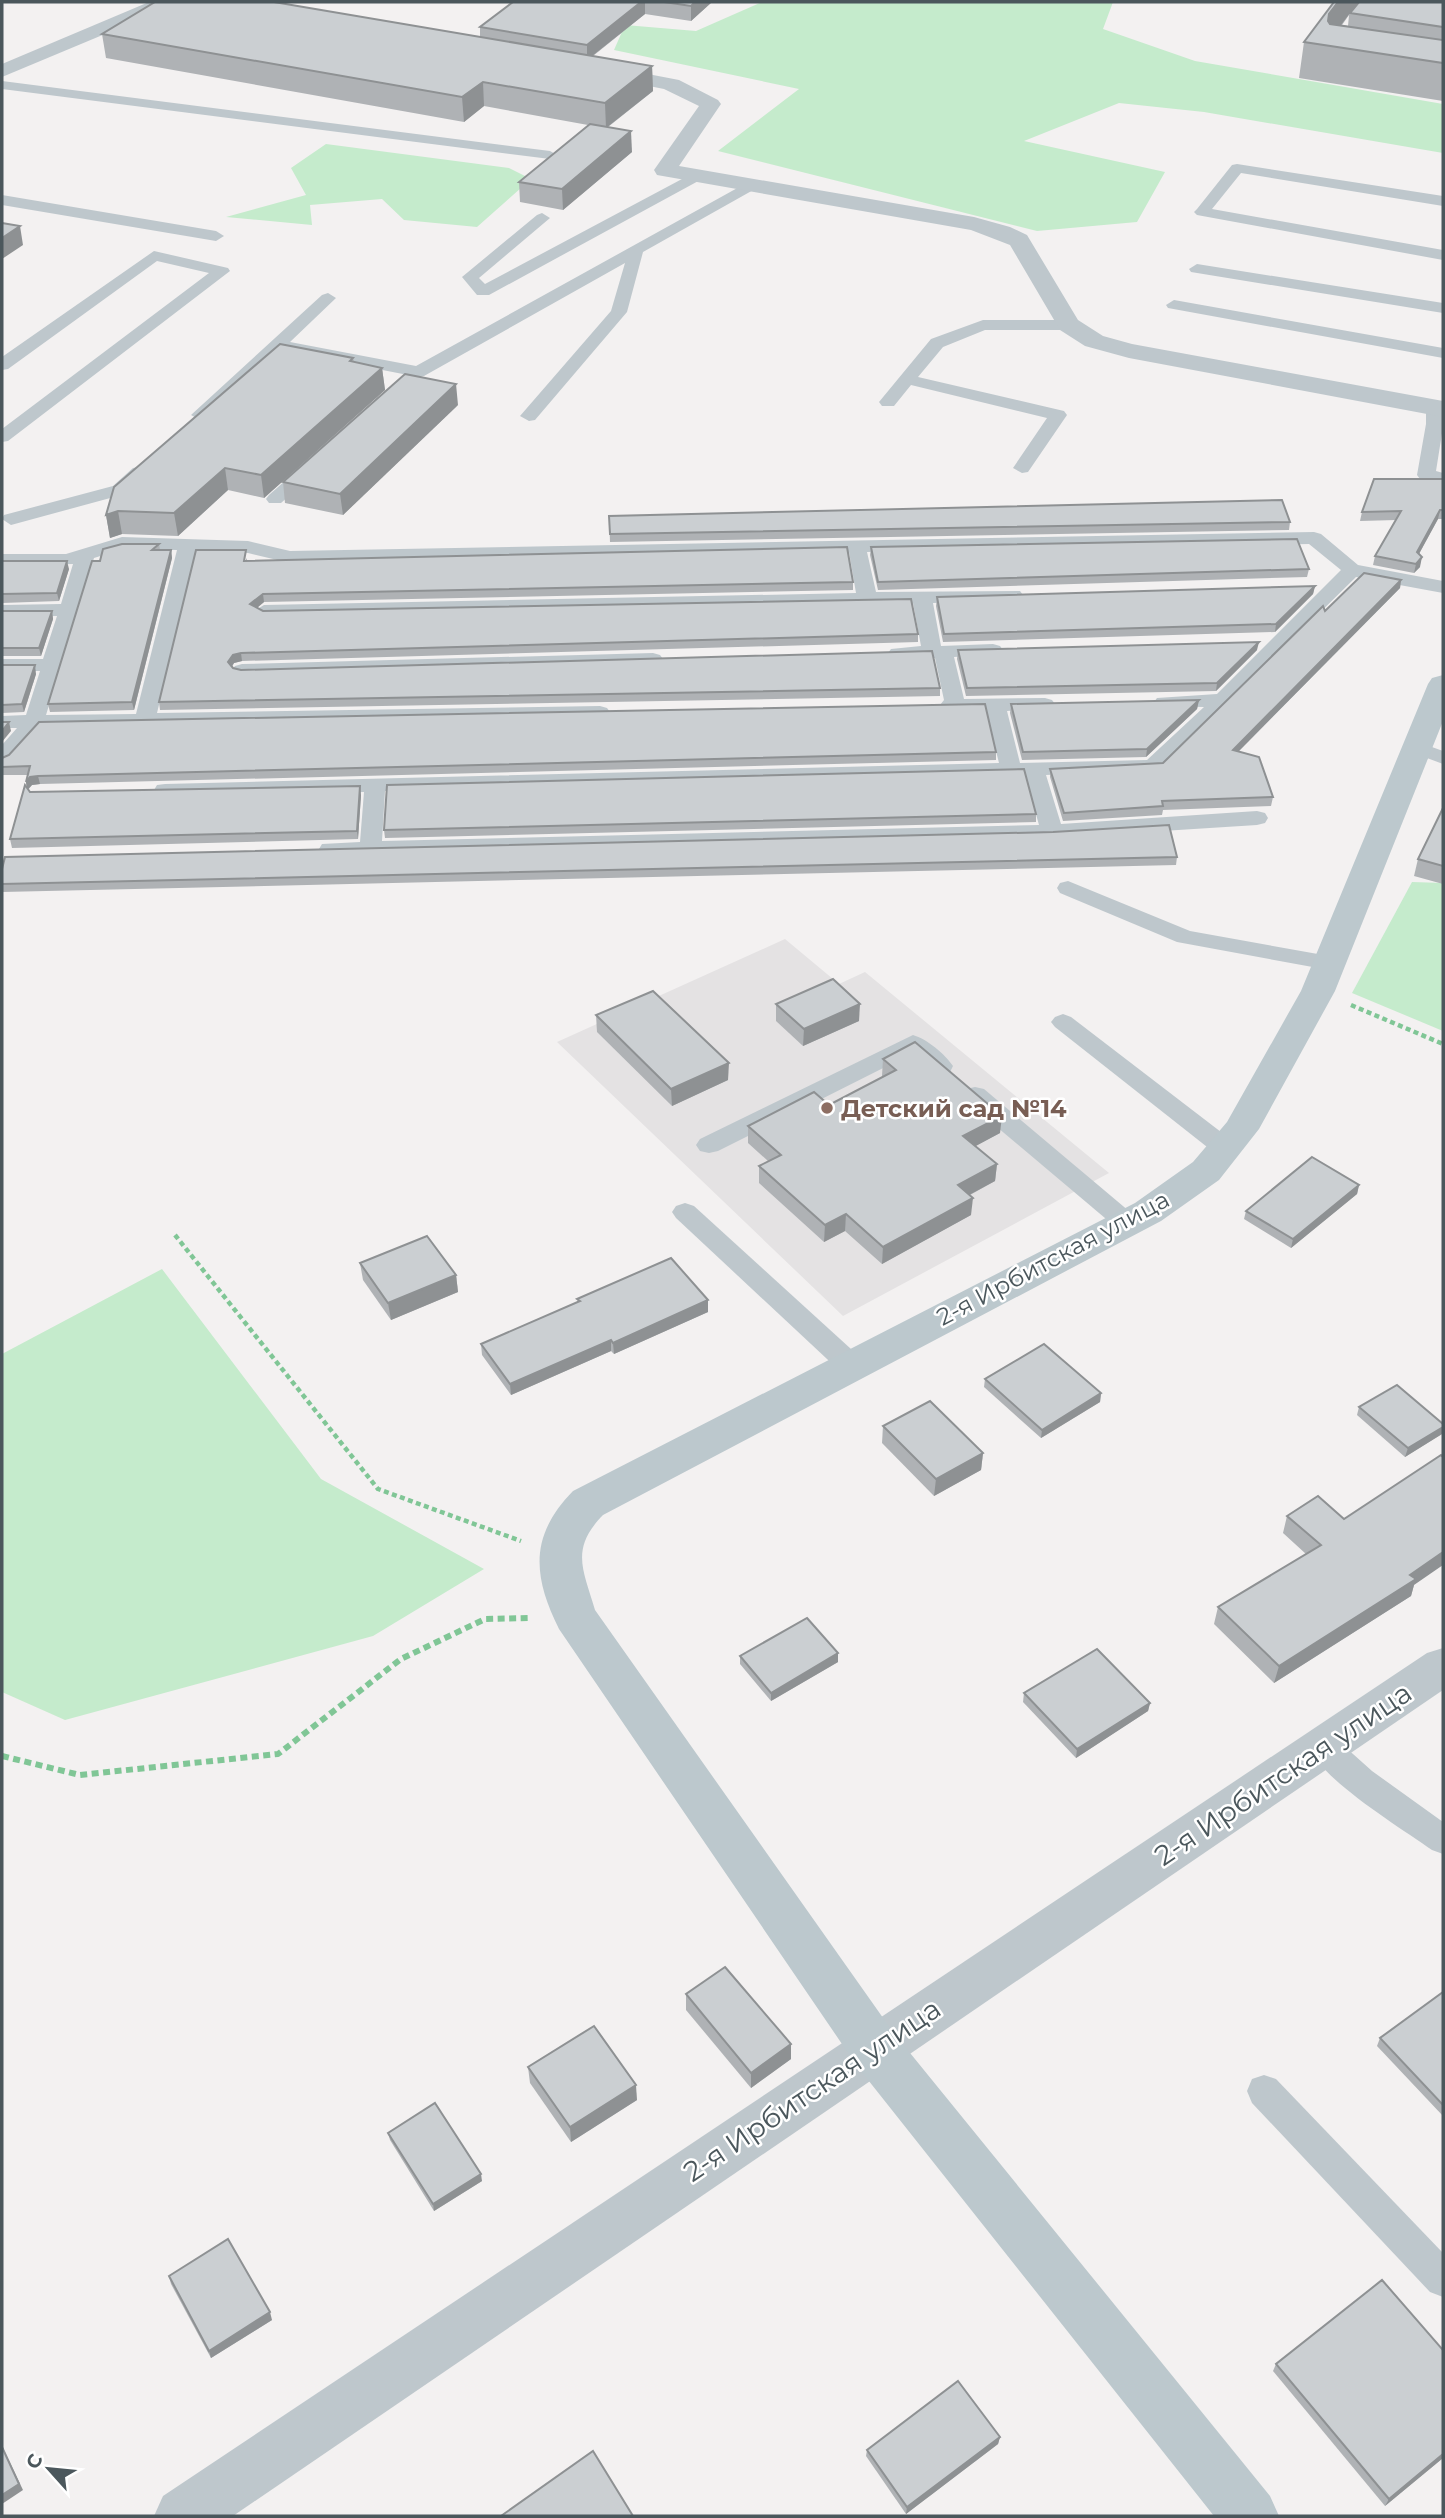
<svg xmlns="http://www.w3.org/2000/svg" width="1445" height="2518" font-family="Montserrat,sans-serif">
<rect width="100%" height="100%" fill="#f3f1f1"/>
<path fill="#e4e2e3" d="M 785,939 L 839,984 L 865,972 L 1109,1173 L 843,1316 L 557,1042 Z"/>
<g fill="#c5ebcc">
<path d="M 762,2 L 1113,2 L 1103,29 L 1195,61 L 1443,104 L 1443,153 L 1204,112 L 1119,103 L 1024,141 L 1165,172 L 1137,222 L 1037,231 L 718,151 L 799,89 L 614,50 L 625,25 L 696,31 Z"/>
<path d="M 326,144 L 509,168 L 531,179 L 477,227 L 404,220 L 382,199 L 310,205 L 312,225 L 226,217 L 306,195 L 291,168 Z"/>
<path d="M 1412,882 L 1443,883 L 1443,1031 L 1352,993 Z"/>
<path d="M 162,1269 L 321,1479 L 484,1569 L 373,1636 L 65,1720 L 2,1692 L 2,1354 Z"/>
</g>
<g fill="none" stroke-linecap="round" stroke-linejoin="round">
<g stroke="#80c696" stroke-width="4.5" stroke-dasharray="5 3.5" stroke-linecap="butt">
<path d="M 1351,1005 L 1443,1044"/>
<path d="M 175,1235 L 378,1489 L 521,1541"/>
</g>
<path stroke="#80c696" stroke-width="6" stroke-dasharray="7 4.5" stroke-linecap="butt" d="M 2,1756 L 80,1775 L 278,1754 L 401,1659 L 485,1619 L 529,1618"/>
<g fill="#bec7cc" fill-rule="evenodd">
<path d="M 2,81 L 550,151 L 557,155 L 550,159 L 2,89 Z"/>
<path d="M 1237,164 L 1443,196 L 1443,206 L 1241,173 L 1212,209 L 1443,250 L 1443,260 L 1197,215 L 1194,212 L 1197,209 L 1232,165 Z"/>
<path d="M 697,171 L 702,173 L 705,176 L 702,179 L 489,295 L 477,295 L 462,277 L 537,215 L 542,213 L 550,218 L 479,278 L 485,284 Z"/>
<path d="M 750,181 L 755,183 L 758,186 L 755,189 L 643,252 L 627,312 L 535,420 L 529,421 L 520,416 L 611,311 L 625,263 L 424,376 L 418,377 L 281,350 L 206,419 L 200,420 L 191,415 L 322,295 L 328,293 L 336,298 L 290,342 L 416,366 Z"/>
<path d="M 2,195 L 216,231 L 224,236 L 216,241 L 2,205 Z"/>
<path d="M 154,251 L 228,268 L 230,271 L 8,441 L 2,442 L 2,429 L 209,273 L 157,261 L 8,369 L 2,370 L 2,357 Z"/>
<path d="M 1197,264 L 1443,303 L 1443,313 L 1191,272 L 1189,269 Z"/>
<path d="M 1174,300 L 1443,348 L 1443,358 L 1168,308 L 1166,305 Z"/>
<path d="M 983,320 L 1069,320 L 1077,325 L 1069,330 L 985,330 L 943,347 L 918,377 L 1064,411 L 1067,415 L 1028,472 L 1022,473 L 1013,468 L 1047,418 L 911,385 L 894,406 L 882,406 L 879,402 L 931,339 Z"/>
<path d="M 1435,403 L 1443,407 L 1443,427 L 1436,471 L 1443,473 L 1443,483 L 1420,479 L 1417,475 L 1426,424 L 1426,408 Z"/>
<path d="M 309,464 L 315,465 L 318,469 L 315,473 L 281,503 L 269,503 L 266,499 L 269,495 L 303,465 Z"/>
<path d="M 139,467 L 148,472 L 125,494 L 11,525 L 2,519 L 4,515 L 113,486 L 133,468 Z"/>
<path d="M 1314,532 L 1321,534 L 1358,565 L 1443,581 L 1443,593 L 1356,577 L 1160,770 L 1046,775 L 1061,824 L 1257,811 L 1265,813 L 1268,818 L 1265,823 L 1257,825 L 1052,838 L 330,856 L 322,854 L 319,849 L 322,844 L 360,842 L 364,792 L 165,796 L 157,795 L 154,790 L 157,785 L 165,784 L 999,763 L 986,711 L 943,709 L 940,705 L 944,700 L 935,658 L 891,657 L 888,653 L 891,649 L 921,646 L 913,603 L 264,617 L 254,611 L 264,605 L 856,593 L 849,552 L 290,563 L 248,553 L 196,551 L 157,713 L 600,706 L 607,708 L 610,712 L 607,716 L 600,718 L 40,728 L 9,762 L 2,764 L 2,745 L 17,728 L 2,728 L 2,716 L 26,715 L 40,671 L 2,671 L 2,659 L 43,659 L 57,616 L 2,617 L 2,605 L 61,604 L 73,564 L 2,566 L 2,554 L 66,554 L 122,537 L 248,541 L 290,551 ZM 1309,544 L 1341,570 L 1217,694 L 1157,698 L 1154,702 L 1157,706 L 1204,707 L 1147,760 L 1020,763 L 1007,711 L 1052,708 L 1055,704 L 1052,700 L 1045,698 L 964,699 L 954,657 L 1000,654 L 1003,650 L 1000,646 L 993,644 L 941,646 L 933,603 L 1013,601 L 1023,595 L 1020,591 L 876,592 L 867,552 ZM 123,549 L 177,550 L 136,714 L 46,715 L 94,558 ZM 1025,775 L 1039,825 L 382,841 L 385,791 Z"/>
<path d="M 653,653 L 660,655 L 663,659 L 660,663 L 242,676 L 235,674 L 232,670 L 235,666 L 242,664 Z"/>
<path d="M 1418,742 L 1443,751 L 1443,764 L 1411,752 L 1408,748 L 1411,744 Z"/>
<path d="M 1068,881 L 1190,931 L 1329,956 L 1337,958 L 1341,963 L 1337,968 L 1329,970 L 1177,942 L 1060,893 L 1057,888 L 1060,883 Z"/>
<path d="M 1063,1014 L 1071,1017 L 1234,1142 L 1238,1148 L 1234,1154 L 1225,1156 L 1216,1154 L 1055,1027 L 1051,1022 L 1055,1017 Z"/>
<path d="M 913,1035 C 927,1039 945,1054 953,1066 L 950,1072 C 933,1076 923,1064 911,1054 L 718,1151 L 709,1153 L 700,1151 L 696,1145 L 700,1139 Z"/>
<path d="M 975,1087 L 984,1089 L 1136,1217 L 1140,1223 L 1136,1229 L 1127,1232 L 1118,1229 L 966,1101 L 963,1095 L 966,1089 Z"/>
<path d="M 685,1203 L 694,1206 L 862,1359 L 866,1366 L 862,1373 L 852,1376 L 842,1373 L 676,1218 L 672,1212 L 676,1206 Z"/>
<path d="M 1323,1733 L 1334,1737 L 1372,1771 L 1443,1822 L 1443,1854 L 1432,1850 C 1398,1826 1325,1782 1307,1746 L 1312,1737 Z"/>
<path d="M 1264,2075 L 1276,2079 L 1443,2253 L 1443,2297 L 1430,2292 L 1252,2103 L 1247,2091 L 1252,2079 Z"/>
</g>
<g fill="#bec7cc" fill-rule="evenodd">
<path d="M 149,2 L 175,2 L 172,6 L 2,77 L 2,64 Z"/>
<path d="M 601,65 L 679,80 L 718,100 L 721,104 L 679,166 L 974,217 L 1010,227 L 1027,235 L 1078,320 L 1103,336 L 1132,344 L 1443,401 L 1443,417 L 1129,358 L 1085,346 L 1060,330 L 1010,245 L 971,230 L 657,175 L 654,170 L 699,106 L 664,89 L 594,75 L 591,71 L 594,67 Z"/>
<path d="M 1443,1648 L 1443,1690 L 233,2516 L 154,2516 L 163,2496 L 1427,1653 Z"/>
</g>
<path fill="#bcc8cd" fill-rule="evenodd" d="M 1443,675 L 1443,721 L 1335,991 L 1259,1129 L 1219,1180 L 1161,1221 L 603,1515 C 570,1549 583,1569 595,1610 L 893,2032 L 1270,2496 L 1279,2516 L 1214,2516 L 857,2066 L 559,1629 C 532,1575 530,1535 573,1491 L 1135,1203 L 1193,1162 L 1227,1122 L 1301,991 L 1428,684 L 1432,678 Z"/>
</g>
<g fill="#afb2b5" fill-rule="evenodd">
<path d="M 155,2 L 281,2 L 279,3 L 480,37 L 480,27 L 513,2 L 712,2 L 691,21 L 645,14 L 593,56 L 652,66 L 653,91 L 608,127 L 632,152 L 563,210 L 520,202 L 519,182 L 588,125 L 484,106 L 464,122 L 106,58 L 102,34 Z"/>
<path d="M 1334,2 L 1443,2 L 1443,101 L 1299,78 L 1304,42 ZM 1349,15 L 1348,26 L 1342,25 Z"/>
<path d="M 353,358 L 354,362 L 382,368 L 385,390 L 264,498 L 228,490 L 178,536 L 122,534 L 110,538 L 106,515 Z"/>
<path d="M 458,405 L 343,515 L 285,503 L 283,482 Z"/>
<path d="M 1443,479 L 1443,519 L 1438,519 L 1419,554 L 1420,567 L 1414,573 L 1373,565 L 1375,556 L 1396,520 L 1360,521 L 1362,512 Z"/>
<path d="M 609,516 L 1290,522 L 1289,530 L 610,542 Z"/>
<path d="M 159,544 L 160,550 L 171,550 L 172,558 L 134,710 L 50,712 L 48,704 L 100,561 Z"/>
<path d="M 871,547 L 1309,569 L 1307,577 L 878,590 L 870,555 Z"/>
<path d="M 247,558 L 247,561 L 853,582 L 853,590 L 264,602 L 257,608 L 263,611 L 918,634 L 918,642 L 242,661 L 234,663 L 232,667 L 233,668 L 241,670 L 940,688 L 940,696 L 160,710 L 159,702 Z"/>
<path d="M 2,561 L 69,569 L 59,601 L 2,603 Z"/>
<path d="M 1401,580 L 1400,588 L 1239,751 L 1273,797 L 1271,806 L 1163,810 L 1162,815 L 1063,821 L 1050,777 L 1050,769 L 1163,763 L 1325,611 Z"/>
<path d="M 1315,586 L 1313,594 L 1275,632 L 943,642 L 936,606 L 937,597 Z"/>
<path d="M 2,611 L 52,611 L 53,619 L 41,656 L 2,656 Z"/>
<path d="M 958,650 L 1257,650 L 1216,691 L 966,696 L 957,659 Z"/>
<path d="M 2,665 L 36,674 L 24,712 L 2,713 Z"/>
<path d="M 1199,700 L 1197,709 L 1146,757 L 1022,760 L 1010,713 L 1011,704 Z"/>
<path d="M 996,752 L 996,760 L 40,784 L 32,785 L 28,790 L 30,792 L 361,795 L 358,839 L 12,848 L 10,839 L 27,788 L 26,782 L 28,775 L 2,775 L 2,758 Z"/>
<path d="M 1443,808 L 1443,884 L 1414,876 L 1418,859 Z"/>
<path d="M 1036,814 L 1036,822 L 385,838 L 384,830 Z"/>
<path d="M 1177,857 L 1176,865 L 2,892 L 2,869 Z"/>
<path d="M 776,1004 L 859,1021 L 803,1046 L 776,1021 Z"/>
<path d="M 596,1015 L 728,1080 L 672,1106 L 597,1032 Z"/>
<path d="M 883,1059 L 1000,1133 L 975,1146 L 997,1164 L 995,1181 L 970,1195 L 971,1215 L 882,1264 L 845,1231 L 824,1242 L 759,1183 L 759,1166 L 768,1161 L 748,1143 L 748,1126 L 829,1105 L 883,1077 L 882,1076 Z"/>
<path d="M 1359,1185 L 1357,1194 L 1291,1248 L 1244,1219 L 1246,1211 Z"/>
<path d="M 360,1263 L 456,1275 L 458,1292 L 391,1320 L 363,1280 Z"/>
<path d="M 577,1299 L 708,1312 L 614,1354 L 611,1351 L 511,1395 L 482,1355 L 481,1344 L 578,1302 Z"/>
<path d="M 985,1379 L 1101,1393 L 1100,1402 L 1041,1438 L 984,1387 Z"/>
<path d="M 1359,1407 L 1442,1434 L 1405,1457 L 1357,1415 Z"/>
<path d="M 883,1426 L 983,1453 L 981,1470 L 934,1496 L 882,1443 Z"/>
<path d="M 1287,1516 L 1414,1585 L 1411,1596 L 1274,1683 L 1214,1624 L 1218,1607 L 1306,1554 L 1283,1533 Z"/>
<path d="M 740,1656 L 838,1662 L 771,1701 L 740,1664 Z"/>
<path d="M 1024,1693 L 1150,1703 L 1148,1711 L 1076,1758 L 1023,1702 Z"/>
<path d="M 1443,1992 L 1443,2116 L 1377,2046 L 1380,2038 Z"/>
<path d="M 686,1994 L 791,2059 L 751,2088 L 686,2010 Z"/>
<path d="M 528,2067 L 637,2100 L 571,2142 L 530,2083 Z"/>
<path d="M 388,2133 L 482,2181 L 434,2211 L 390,2140 Z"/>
<path d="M 169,2276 L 272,2320 L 211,2358 L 171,2284 Z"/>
<path d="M 1443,2350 L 1443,2458 L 1385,2506 L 1273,2371 L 1276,2364 Z"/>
<path d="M 1000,2437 L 998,2444 L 906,2514 L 866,2456 L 867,2450 Z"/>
</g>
<g fill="#8e9193">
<path d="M 641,2 L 645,2 L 645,14 L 587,60 L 587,45 Z"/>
<path d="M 695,2 L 712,2 L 691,21 L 691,6 Z"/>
<path d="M 1338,2 L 1358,2 L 1356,12 L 1350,13 L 1326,45 L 1329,14 Z"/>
<path d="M 652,66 L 653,91 L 606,128 L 605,103 Z"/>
<path d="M 483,82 L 484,106 L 464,122 L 462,97 Z"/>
<path d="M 631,131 L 632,152 L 563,210 L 562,189 Z"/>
<path d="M 20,226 L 23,245 L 2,259 L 2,238 Z"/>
<path d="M 382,368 L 385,390 L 264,498 L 261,475 Z"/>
<path d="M 456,384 L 458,405 L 343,515 L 340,494 Z"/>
<path d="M 225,468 L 228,490 L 178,536 L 174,513 Z"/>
<path d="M 1440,510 L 1438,519 L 1415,561 L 1417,552 Z"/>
<path d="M 118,511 L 122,534 L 110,538 L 106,515 Z"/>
<path d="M 171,550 L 172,558 L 134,710 L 132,702 Z"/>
<path d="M 1422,557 L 1420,567 L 1414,573 L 1416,564 Z"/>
<path d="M 67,561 L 69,569 L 59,601 L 57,593 Z"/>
<path d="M 1401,580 L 1400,588 L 1232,758 L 1233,750 Z"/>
<path d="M 1315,586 L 1313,594 L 1275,632 L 1276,624 Z"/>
<path d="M 263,594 L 264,602 L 252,612 L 250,604 Z"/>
<path d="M 52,611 L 53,619 L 41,656 L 39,648 Z"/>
<path d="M 1259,642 L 1257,650 L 1216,691 L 1217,683 Z"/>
<path d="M 241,653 L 242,661 L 234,663 L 229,670 L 228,662 L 233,655 Z"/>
<path d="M 35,665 L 36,674 L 24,712 L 22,704 Z"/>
<path d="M 1199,700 L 1197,709 L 1146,757 L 1147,749 Z"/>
<path d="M 9,722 L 11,731 L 2,742 L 2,731 Z"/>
<path d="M 38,776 L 40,784 L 32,785 L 27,790 L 26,782 L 30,777 Z"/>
<path d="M 360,786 L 361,795 L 358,839 L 357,831 Z"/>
<path d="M 860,1004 L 859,1021 L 803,1046 L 804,1029 Z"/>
<path d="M 729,1063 L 728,1080 L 672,1106 L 671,1089 Z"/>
<path d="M 1002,1116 L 1000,1133 L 961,1154 L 963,1136 Z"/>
<path d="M 997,1164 L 995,1181 L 956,1202 L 958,1185 Z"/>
<path d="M 1359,1185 L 1357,1194 L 1291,1248 L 1293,1239 Z"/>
<path d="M 973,1198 L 971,1215 L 882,1264 L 883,1247 Z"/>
<path d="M 846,1214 L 845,1231 L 824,1242 L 825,1225 Z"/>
<path d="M 456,1275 L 458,1292 L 391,1320 L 388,1303 Z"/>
<path d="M 708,1300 L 708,1312 L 614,1354 L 613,1343 Z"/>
<path d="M 611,1340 L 611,1351 L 511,1395 L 510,1384 Z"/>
<path d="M 1101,1393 L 1100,1402 L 1041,1438 L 1042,1430 Z"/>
<path d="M 1443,1427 L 1442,1434 L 1405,1457 L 1408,1448 Z"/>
<path d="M 983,1453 L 981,1470 L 934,1496 L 936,1479 Z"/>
<path d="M 1443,1552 L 1443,1565 L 1414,1585 L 1411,1596 L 1274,1683 L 1279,1666 Z"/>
<path d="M 838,1653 L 838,1662 L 771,1701 L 771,1693 Z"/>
<path d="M 1150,1703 L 1148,1711 L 1076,1758 L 1077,1749 Z"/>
<path d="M 791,2044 L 791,2059 L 751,2088 L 751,2073 Z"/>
<path d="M 636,2085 L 637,2100 L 571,2142 L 570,2127 Z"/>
<path d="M 481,2174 L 482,2181 L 434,2211 L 433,2204 Z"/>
<path d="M 270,2312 L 272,2320 L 211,2358 L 209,2351 Z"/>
<path d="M 1000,2437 L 998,2444 L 906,2514 L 907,2507 Z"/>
<path d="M 2,2446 L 23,2490 L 2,2504 Z"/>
<path d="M 1443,2454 L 1443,2458 L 1385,2506 L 1389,2499 Z"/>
</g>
<g fill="#cbcfd2" stroke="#8e9193" stroke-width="2">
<path d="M 155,2 L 274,2 L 652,66 L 605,103 L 483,82 L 462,97 L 102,34 Z"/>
<path d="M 513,2 L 641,2 L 587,45 L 480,27 Z"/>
<path d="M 664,2 L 695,2 L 691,6 Z"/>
<path d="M 1334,2 L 1338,2 L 1329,14 L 1328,21 L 1330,24 L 1443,40 L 1443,63 L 1304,42 Z"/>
<path d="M 1359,2 L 1443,2 L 1443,27 L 1350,13 Z"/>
<path d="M 590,124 L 631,131 L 562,189 L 519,182 Z"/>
<path d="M 2,223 L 20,226 L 2,238 Z"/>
<path d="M 280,344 L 353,358 L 350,361 L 382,368 L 261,475 L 225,468 L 174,513 L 118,511 L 106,515 L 114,487 Z"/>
<path d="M 405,374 L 456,384 L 340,494 L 283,482 Z"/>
<path d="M 1374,479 L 1443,479 L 1443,510 L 1440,510 L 1417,552 L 1422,557 L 1416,564 L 1375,556 L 1401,511 L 1362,512 Z"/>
<path d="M 1282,500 L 1290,522 L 610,534 L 609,516 Z"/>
<path d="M 1297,539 L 1309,569 L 878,582 L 871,547 Z"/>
<path d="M 122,544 L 159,544 L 152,550 L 171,550 L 132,702 L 48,704 L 92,561 L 100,561 L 103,549 Z"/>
<path d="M 847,547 L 853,582 L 263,594 L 250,604 L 263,611 L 911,599 L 918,634 L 241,653 L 233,655 L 228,662 L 233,668 L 241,670 L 932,651 L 940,688 L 159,702 L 196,550 L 246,550 L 244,561 Z"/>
<path d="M 2,561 L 67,561 L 57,593 L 2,594 Z"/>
<path d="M 1364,573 L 1401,580 L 1233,750 L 1259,757 L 1273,797 L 1162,801 L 1163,806 L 1064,813 L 1050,769 L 1163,763 L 1323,606 L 1325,611 Z"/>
<path d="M 1315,586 L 1276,624 L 944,634 L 937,597 Z"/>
<path d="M 2,611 L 52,611 L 39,648 L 2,648 Z"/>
<path d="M 1259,642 L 1217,683 L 967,688 L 958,650 Z"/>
<path d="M 2,665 L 35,665 L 22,704 L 2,705 Z"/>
<path d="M 1199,700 L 1147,749 L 1023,752 L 1011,704 Z"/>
<path d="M 985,704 L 996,752 L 38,776 L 30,777 L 26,782 L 30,766 L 2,767 L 2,758 L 9,755 L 39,722 Z"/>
<path d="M 2,722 L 9,722 L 2,731 Z"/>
<path d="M 1024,769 L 1036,814 L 384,830 L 387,785 Z"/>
<path d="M 25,785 L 30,792 L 360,786 L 357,831 L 10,839 Z"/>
<path d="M 1443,808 L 1443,866 L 1418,859 Z"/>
<path d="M 1169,825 L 1177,857 L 2,884 L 2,869 L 5,857 L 1053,832 Z"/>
<path d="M 833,979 L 860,1004 L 804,1029 L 776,1004 Z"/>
<path d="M 653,991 L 729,1063 L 671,1089 L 596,1015 Z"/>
<path d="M 915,1042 L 1002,1116 L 963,1136 L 997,1164 L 958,1185 L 973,1198 L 883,1247 L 846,1214 L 825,1225 L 759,1166 L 781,1155 L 748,1126 L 814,1092 L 829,1105 L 896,1070 L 883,1059 Z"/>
<path d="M 1312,1157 L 1359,1185 L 1293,1239 L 1246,1211 Z"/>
<path d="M 427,1236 L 456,1275 L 388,1303 L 360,1263 Z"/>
<path d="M 671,1258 L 708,1300 L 613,1343 L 611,1340 L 510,1384 L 481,1344 L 580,1301 L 577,1299 Z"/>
<path d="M 1044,1344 L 1101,1393 L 1042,1430 L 985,1379 Z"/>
<path d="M 1397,1385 L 1443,1424 L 1443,1427 L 1408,1448 L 1359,1407 Z"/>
<path d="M 930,1401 L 983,1453 L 936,1479 L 883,1426 Z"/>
<path d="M 1441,1455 L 1443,1457 L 1443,1552 L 1410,1575 L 1416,1579 L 1279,1666 L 1218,1607 L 1321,1545 L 1287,1516 L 1318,1496 L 1344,1519 Z"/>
<path d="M 807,1618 L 838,1653 L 771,1693 L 740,1656 Z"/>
<path d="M 1097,1649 L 1150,1703 L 1077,1749 L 1024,1693 Z"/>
<path d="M 725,1967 L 791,2044 L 751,2073 L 686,1994 Z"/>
<path d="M 1443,1992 L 1443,2105 L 1380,2038 Z"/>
<path d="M 594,2026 L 636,2085 L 570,2127 L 528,2067 Z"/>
<path d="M 435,2103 L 481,2174 L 433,2204 L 388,2133 Z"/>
<path d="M 228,2239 L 270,2312 L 209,2351 L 169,2276 Z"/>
<path d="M 1382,2280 L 1443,2350 L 1443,2454 L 1389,2499 L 1276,2364 Z"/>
<path d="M 958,2381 L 1000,2437 L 907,2507 L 867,2450 Z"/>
<path d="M 2,2447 L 19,2484 L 2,2495 Z"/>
<path d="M 593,2451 L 633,2516 L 501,2516 Z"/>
</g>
<circle fill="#8d6e63" stroke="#fff" stroke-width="2.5" cx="827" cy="1108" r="7"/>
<g text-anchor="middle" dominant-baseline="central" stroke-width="5" stroke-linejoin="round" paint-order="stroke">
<g font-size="24" font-weight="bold" fill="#785e54" stroke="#fff" text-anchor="start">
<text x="841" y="1108">Детский сад №14</text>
</g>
<g font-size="24" fill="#4b575c" stroke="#fff">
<text transform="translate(1053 1258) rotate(-28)">2-я Ирбитская улица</text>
</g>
<g font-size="28" fill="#4b575c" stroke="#fff">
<text transform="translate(1283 1774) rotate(-34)">2-я Ирбитская улица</text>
<text transform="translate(812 2090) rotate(-34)">2-я Ирбитская улица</text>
</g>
</g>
<rect width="1445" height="2518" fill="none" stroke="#4b575c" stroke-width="7"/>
<g transform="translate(49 2469) rotate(297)" stroke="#ffffff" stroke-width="5" paint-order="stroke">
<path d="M0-5L12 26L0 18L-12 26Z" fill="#4b575c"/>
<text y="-10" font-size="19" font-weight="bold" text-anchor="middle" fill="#4b575c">С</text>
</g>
</svg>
